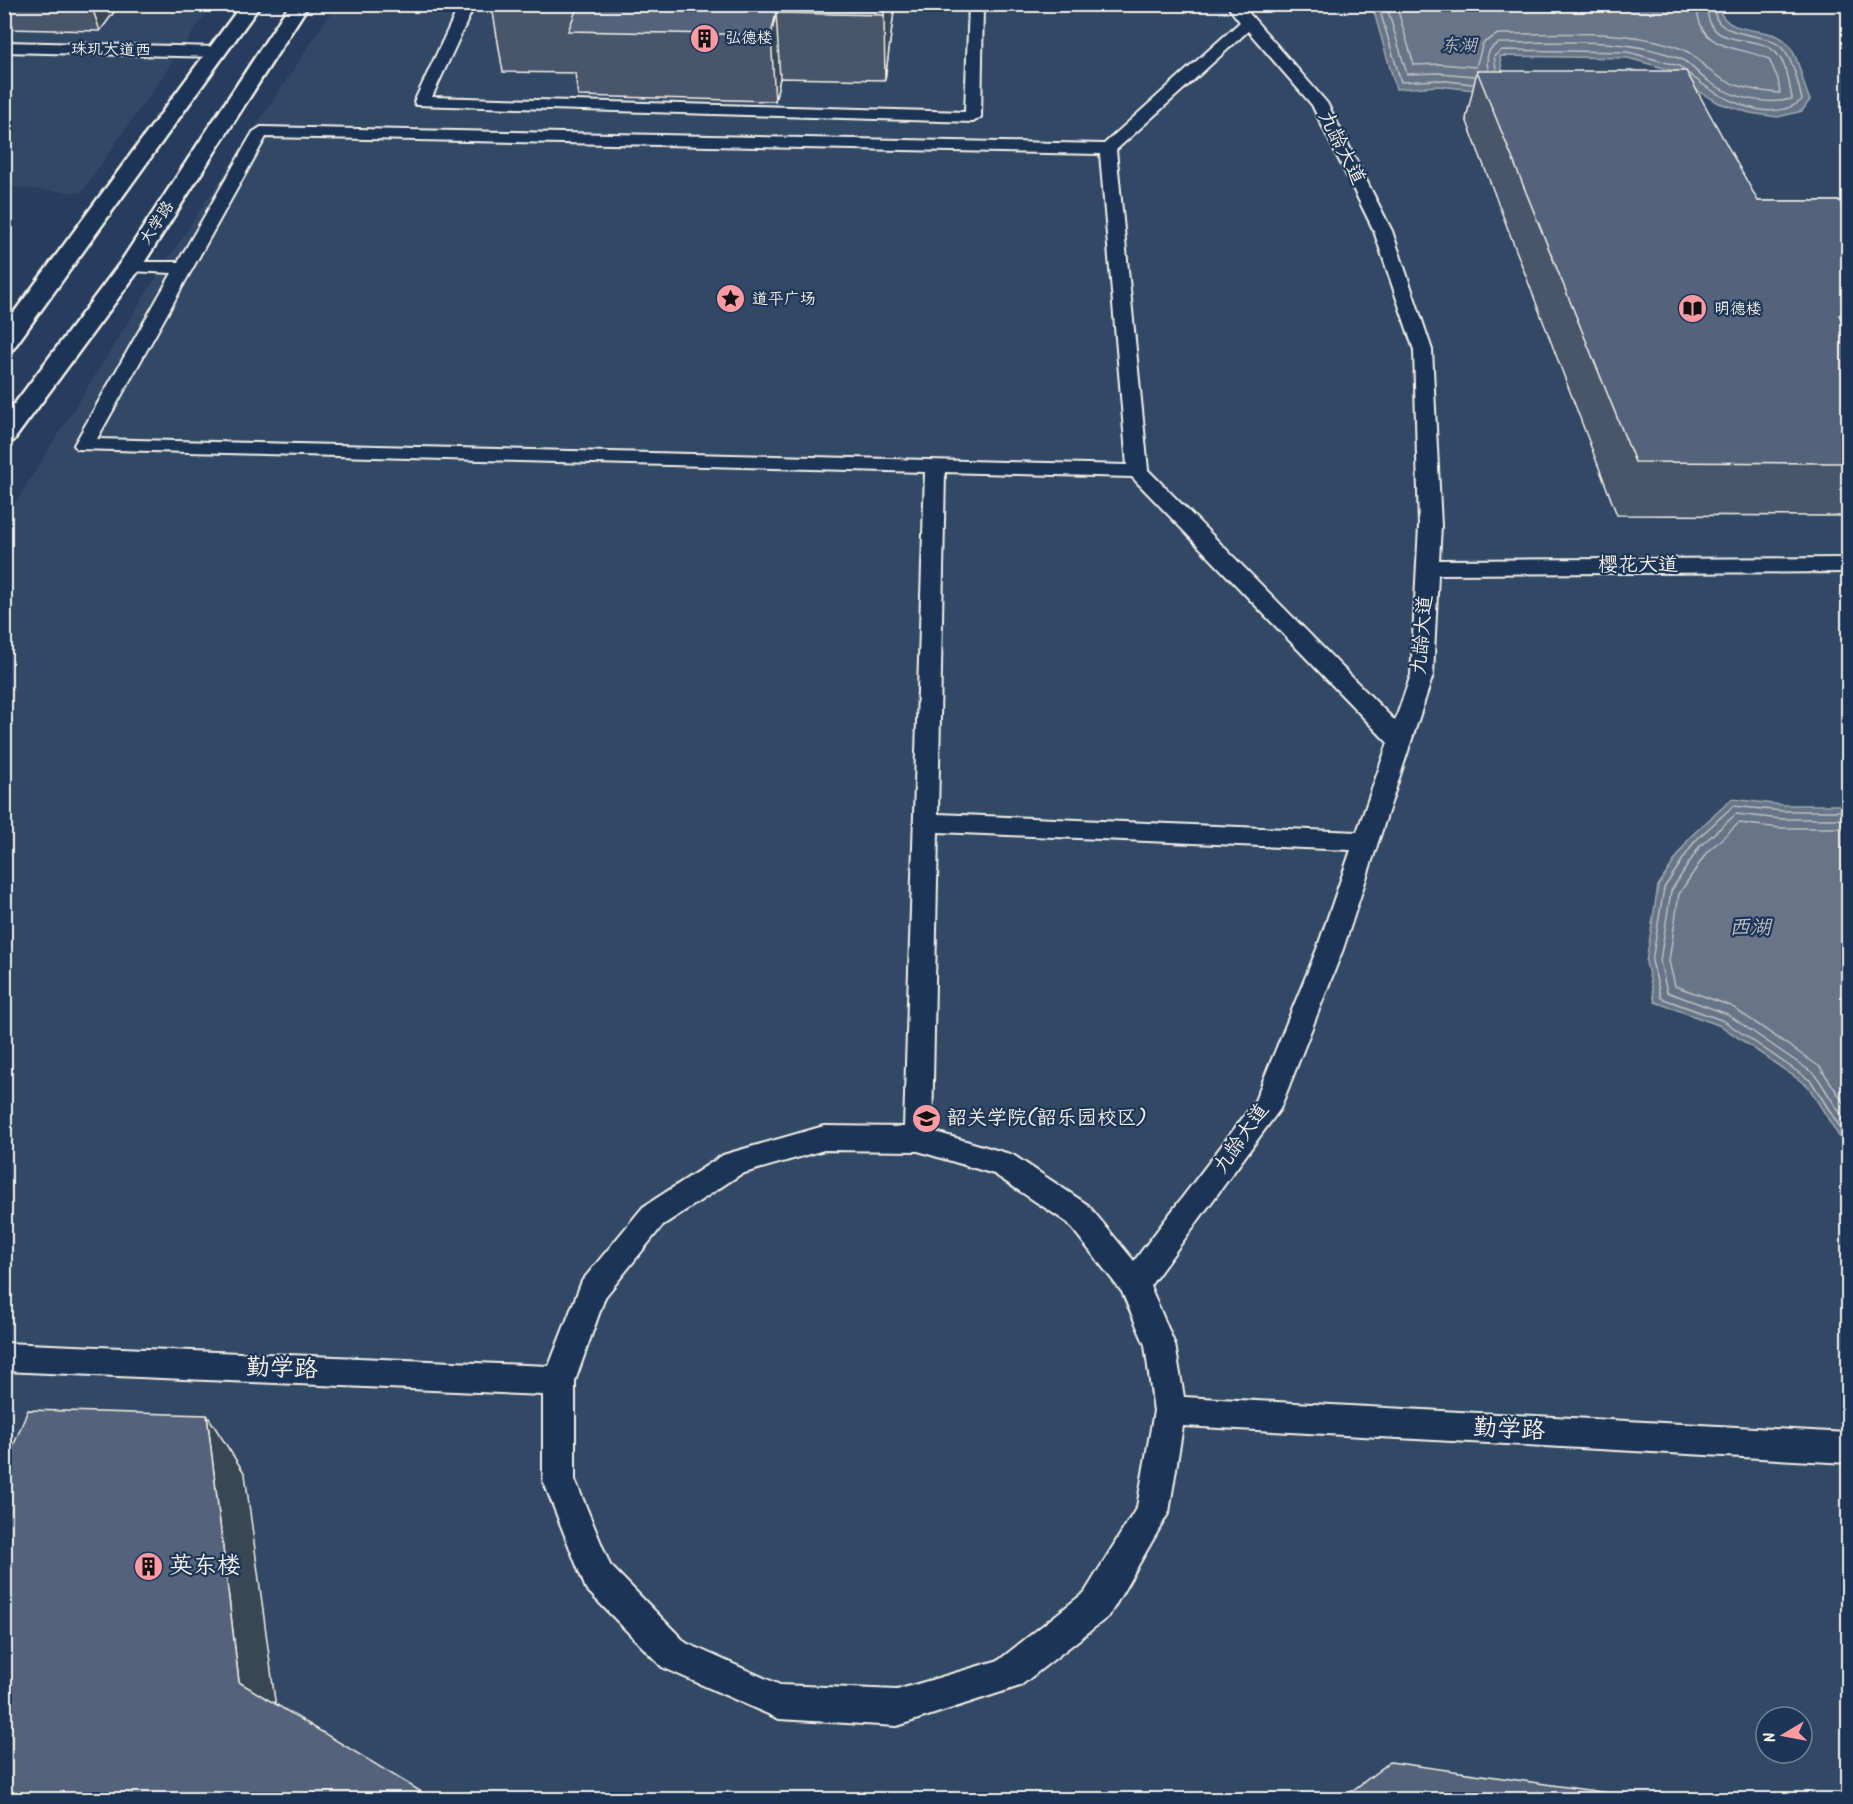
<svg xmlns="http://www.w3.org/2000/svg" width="1853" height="1804" font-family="Kalam,'LXGW WenKai TC',sans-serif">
<rect width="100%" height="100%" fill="#263d5d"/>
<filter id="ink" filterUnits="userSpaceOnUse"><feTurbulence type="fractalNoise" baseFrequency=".0167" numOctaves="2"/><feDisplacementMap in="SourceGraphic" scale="12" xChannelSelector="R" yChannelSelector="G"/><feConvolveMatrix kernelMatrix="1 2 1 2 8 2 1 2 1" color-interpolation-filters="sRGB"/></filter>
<g filter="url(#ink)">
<g fill="#334966" fill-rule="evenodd">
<path d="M 4,5 L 212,5 L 81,193 L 5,187 Z"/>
<path d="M 336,5 L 1848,5 L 1848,1799 L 5,1799 L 4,521 L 162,268 ZM 1766,1717 L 1802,1717 L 1802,1753 L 1766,1753 Z"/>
</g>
<g fill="#677588" stroke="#9fa7ae" stroke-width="1.5">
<path d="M 1372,5 L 1726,5 L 1719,9 C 1728,37 1765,25 1784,40 C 1800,54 1801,82 1810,100 L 1802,111 L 1778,117 L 1750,113 L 1719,103 L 1698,91 L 1678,72 L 1628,58 L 1500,56 L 1505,88 L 1484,91 L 1438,86 L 1396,89 Z"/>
<path d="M 1732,799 L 1782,805 L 1848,805 L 1848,1151 L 1808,1086 L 1721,1026 L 1655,1002 L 1646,962 L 1658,886 L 1690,837 Z"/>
</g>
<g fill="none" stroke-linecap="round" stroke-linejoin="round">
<g stroke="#bcbfc2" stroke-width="1.5">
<path d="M 1378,4 L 1401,82 L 1439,80 L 1472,84"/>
<path d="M 1386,4 L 1407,74 L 1439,73 L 1474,76"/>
<path d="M 1396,4 L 1414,65 L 1440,64 L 1476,67 L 1483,43 L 1498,34 C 1554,35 1635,27 1686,51 C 1695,55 1702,65 1710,71 C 1731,87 1755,91 1780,93 L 1778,79 L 1769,59 C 1738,45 1697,52 1697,4"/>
<path d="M 1488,69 C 1486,57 1487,48 1499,43 C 1559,43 1623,36 1681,59 C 1690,63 1697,73 1705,79 C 1729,97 1763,106 1792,99 C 1790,86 1787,66 1778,55 C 1758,29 1706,55 1707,4"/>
<path d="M 1496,69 L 1494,56 L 1502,50 L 1628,52 L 1679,66 L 1684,70"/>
<path d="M 1689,74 C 1717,97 1769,127 1802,100 C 1798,83 1794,61 1782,48 C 1764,29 1708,41 1715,4"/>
<path d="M 1848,811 L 1782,811 L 1733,806 L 1695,841 L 1664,888 L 1652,961 L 1661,998 L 1724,1021 L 1811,1081 L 1848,1140"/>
<path d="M 1848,819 L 1781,819 L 1736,814 L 1700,846 L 1671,891 L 1660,961 L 1667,992 L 1727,1014 L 1816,1075 L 1848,1126"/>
<path d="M 1848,828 L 1780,828 L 1739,823 L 1707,852 L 1679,894 L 1669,961 L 1675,986 L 1731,1006 L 1820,1067 L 1848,1109"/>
</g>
<defs>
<g id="service">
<path d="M 460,4 L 475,4 L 432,97 L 965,112 L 969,4 L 983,4 L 981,117 L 973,122 L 416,105 L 414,102 Z"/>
<path d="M 1226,4 L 1241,4 L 1327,103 L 1392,231 L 1432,350 L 1441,526 L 1439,560 L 1848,558 L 1848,572 L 1438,574 L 1433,675 L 1343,949 L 1280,1109 L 1150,1286 L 1175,1345 L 1184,1397 L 1848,1433 L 1848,1463 L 1183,1426 L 1169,1512 L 1109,1616 L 1020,1686 L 897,1726 L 779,1719 L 662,1667 L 586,1589 L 543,1480 L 543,1395 L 4,1371 L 4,1343 L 549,1366 L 582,1281 L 643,1207 L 723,1155 L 733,1152 L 824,1126 L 904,1127 L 925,472 L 77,449 L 74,445 L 172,273 L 130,271 L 124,270 L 121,266 L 124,262 L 178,262 L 253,132 L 261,127 L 1104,144 L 1240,22 ZM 1248,31 L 1312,105 L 1374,231 L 1414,350 L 1419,526 L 1411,675 L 1395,721 L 1148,470 L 1116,150 ZM 266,137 L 1100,154 L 1127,465 L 97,439 ZM 945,472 L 1132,477 L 1388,743 L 1357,832 L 938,814 ZM 938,832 L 1351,850 L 1317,949 L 1254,1103 L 1134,1261 L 1088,1205 L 1013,1155 L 932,1131 ZM 824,1150 L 918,1151 L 994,1174 L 1068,1223 L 1122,1292 L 1145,1345 L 1154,1411 L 1137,1507 L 1085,1592 L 999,1660 L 897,1690 L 780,1685 L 686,1643 L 610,1565 L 575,1480 L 575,1381 L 605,1297 L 663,1225 L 741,1174 Z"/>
<path d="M 4,42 L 218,47 L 226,52 L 218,57 L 4,52 Z"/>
</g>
<g id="secondary">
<path d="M 242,4 L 261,4 L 13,349 L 4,351 L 4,326 Z"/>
<path d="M 290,4 L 309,4 L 142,266 L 13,441 L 4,444 L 4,418 L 120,263 Z"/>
</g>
</defs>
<use href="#service" stroke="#f4f1e8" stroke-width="4"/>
<use href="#secondary" stroke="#f4f1e8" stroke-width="5"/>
<use href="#service" fill="#1d3557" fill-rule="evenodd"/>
<use href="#secondary" fill="#1d3557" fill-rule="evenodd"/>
</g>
<g fill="#47566a" stroke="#f4f1e8" stroke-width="1.5">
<path d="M 4,4 L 120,4 L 100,31 L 7,29 L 4,21 Z"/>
<path d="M 493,4 L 895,4 L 885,80 L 780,78 L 775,101 L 578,96 L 575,73 L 503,72 L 492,7 Z"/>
<path d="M 1477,71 L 1758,201 L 1848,201 L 1848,516 L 1617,515 L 1466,119 Z"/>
</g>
<g fill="#394656" stroke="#f4f1e8" stroke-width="1.5">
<path d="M 91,4 L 120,4 L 100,31 Z"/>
<path d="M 886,4 L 895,4 L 885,80 L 884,15 Z"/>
<path d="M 776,13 L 780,78 L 775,101 L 771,35 Z"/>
<path d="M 207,1415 L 245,1474 L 279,1731 L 239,1682 Z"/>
</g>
<g fill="#52647b" stroke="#f4f1e8" stroke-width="1.5">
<path d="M 493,4 L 886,4 L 884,15 L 776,13 L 771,35 L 568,31 L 577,8 L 492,7 Z"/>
<path d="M 1477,71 L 1686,71 L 1758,201 L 1848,201 L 1848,315 L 1839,315 L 1848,332 L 1848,463 L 1635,462 Z"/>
<path d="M 28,1410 L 207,1415 L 239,1682 L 435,1800 L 4,1800 L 4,1469 Z"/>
<path d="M 1390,1762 L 1658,1800 L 1340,1800 Z"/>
</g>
</g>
<defs>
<symbol id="building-disc" viewBox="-11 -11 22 22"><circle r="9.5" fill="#ff9aa2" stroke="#1d3557"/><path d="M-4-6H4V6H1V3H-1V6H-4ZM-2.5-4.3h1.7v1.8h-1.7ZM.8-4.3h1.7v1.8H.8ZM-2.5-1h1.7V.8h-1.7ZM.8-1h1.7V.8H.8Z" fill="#111"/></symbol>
<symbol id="sight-disc" viewBox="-11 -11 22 22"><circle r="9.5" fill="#ff9aa2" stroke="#1d3557"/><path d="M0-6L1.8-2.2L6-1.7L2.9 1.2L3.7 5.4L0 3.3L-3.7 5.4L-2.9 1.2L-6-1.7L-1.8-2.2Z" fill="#111"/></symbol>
<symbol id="library-disc" viewBox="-11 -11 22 22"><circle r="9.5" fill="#ff9aa2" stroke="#1d3557"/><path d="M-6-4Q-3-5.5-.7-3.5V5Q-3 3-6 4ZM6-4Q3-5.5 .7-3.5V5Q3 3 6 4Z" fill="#111"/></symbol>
<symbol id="university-disc" viewBox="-11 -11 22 22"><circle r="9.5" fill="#ff9aa2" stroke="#1d3557"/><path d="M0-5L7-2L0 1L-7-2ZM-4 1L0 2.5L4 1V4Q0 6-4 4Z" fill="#111"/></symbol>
</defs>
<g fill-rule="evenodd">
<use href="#building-disc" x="688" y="22" width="33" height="33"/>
<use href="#sight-disc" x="714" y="282" width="33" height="33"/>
<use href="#library-disc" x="1676" y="292" width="33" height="33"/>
<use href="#university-disc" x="910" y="1102" width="33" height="33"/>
<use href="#building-disc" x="132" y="1550" width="33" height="33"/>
</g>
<g text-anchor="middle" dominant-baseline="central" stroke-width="4.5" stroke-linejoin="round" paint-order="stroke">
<g font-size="16" fill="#f4f1e8" stroke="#1d3557" text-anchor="start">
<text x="725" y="38">弘德楼</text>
<text x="752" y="299">道平广场</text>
<text x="1714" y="309">明德楼</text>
</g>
<g font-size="16" fill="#f4f1e8" stroke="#1d3557">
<text transform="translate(111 50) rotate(1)">珠玑大道西</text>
<text transform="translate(157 223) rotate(-57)">大学路</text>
</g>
<g font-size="18" font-style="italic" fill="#bcbfc2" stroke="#1d3557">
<text x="1459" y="46">东湖</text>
</g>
<g font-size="20" fill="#f4f1e8" stroke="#1d3557">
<text transform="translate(1341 148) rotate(63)">九龄大道</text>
<text x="1638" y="566">樱花大道</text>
<text transform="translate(1423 635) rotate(-85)">九龄大道</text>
<text transform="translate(1242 1139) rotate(-55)">九龄大道</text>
</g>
<g font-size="20" fill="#f4f1e8" stroke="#1d3557" text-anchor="start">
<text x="947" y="1119">韶关学院(韶乐园校区)</text>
</g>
<g font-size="21" font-style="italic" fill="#bcbfc2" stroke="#1d3557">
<text x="1750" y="928">西湖</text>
</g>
<g font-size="24" fill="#f4f1e8" stroke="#1d3557">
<text transform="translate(282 1369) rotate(2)">勤学路</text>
<text transform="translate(1509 1430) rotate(3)">勤学路</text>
</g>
<g font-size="24" fill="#f4f1e8" stroke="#1d3557" text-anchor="start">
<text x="169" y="1566">英东楼</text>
</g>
</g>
<rect width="1853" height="1804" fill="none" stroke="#1d3557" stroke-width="24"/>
<rect x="12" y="12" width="1829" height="1780" fill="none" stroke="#f4f1e8" stroke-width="2" filter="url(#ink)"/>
<g transform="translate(1784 1735) rotate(260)"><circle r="28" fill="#1d3557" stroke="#738091" stroke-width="1.5"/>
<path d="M0-4.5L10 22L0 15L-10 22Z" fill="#ff9aa2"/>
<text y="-9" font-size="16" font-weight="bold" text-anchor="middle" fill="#f4f1e8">N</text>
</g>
</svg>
